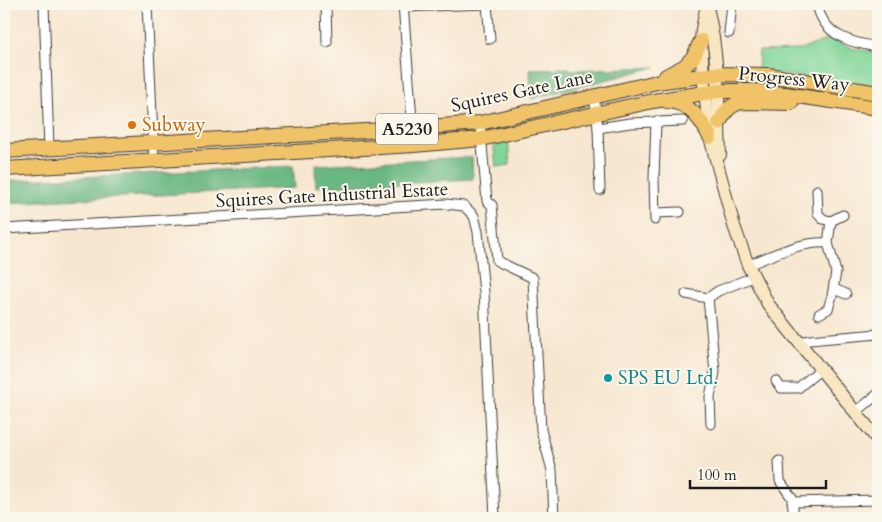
<svg xmlns="http://www.w3.org/2000/svg" width="882" height="522" font-family="Cardo,serif">
<rect width="100%" height="100%" fill="#fbf7ec"/>
<filter id="ink" filterUnits="userSpaceOnUse"><feTurbulence type="fractalNoise" baseFrequency=".02" numOctaves="2"/><feDisplacementMap in="SourceGraphic" scale="10" xChannelSelector="R" yChannelSelector="G"/><feConvolveMatrix kernelMatrix="1 2 1 2 8 2 1 2 1" color-interpolation-filters="sRGB"/></filter>
<filter id="wash" filterUnits="userSpaceOnUse"><feTurbulence type="fractalNoise" baseFrequency=".0096" numOctaves="4" result="noise"/><feDisplacementMap in="SourceGraphic" scale="20" xChannelSelector="R" yChannelSelector="G"/><feGaussianBlur stdDeviation="1.12" result="paint"/><feColorMatrix in="noise" values="0 0 0 0 0 0 0 0 0 0 0 0 0 0 0 0 0 1.4 0 .05"/><feComposite in="paint" operator="in"/></filter>
<g filter="url(#wash)">
<rect width="100%" height="100%" fill="#f7e7d0"/>
<g fill="#82d699" stroke="#4f795a">
<path d="M 831,38 L 851,48 L 878,53 L 878,88 L 758,71 L 759,51 L 800,50 Z"/>
<path d="M 508,138 L 510,165 L 496,167 L 494,148 L 496,143 Z"/>
</g>
<g fill="#69b781" stroke="#426a4e">
<path d="M 656,67 L 531,99 L 530,69 L 568,68 L 573,70 Z"/>
<path d="M 472,157 L 473,179 L 316,187 L 315,165 Z"/>
<path d="M 293,166 L 295,188 L 4,203 L 4,181 Z"/>
</g>
</g>
<g filter="url(#ink)">
<g fill="none" stroke-linecap="round" stroke-linejoin="round">
<defs>
<g id="street">
<path d="M 44,4 L 49,148"/>
<path d="M 147,4 L 154,159"/>
<path d="M 326,4 L 327,42"/>
<path d="M 403,4 L 414,145"/>
<path d="M 487,4 L 490,39"/>
<path d="M 817,4 C 823,36 851,43 878,47"/>
<path d="M 403,7 L 487,4"/>
<path d="M 729,33 L 732,4"/>
<path d="M 594,95 L 598,128 L 600,190"/>
<path d="M 480,123 L 487,201 L 492,205 L 497,261 L 533,278 L 541,430 L 552,470 L 554,518"/>
<path d="M 598,128 L 630,123 L 683,121"/>
<path d="M 817,190 L 818,214 L 823,219 L 831,221 L 828,243 L 836,272 L 832,296 L 828,309 L 819,314"/>
<path d="M 655,213 L 680,212"/>
<path d="M 655,220 L 654,178 L 656,121"/>
<path d="M 831,221 L 843,215"/>
<path d="M 4,229 L 446,204 L 464,206 L 474,216 L 478,232 L 484,292 L 495,518"/>
<path d="M 748,265 C 773,255 801,241 828,243"/>
<path d="M 834,289 L 846,294"/>
<path d="M 686,294 L 708,298"/>
<path d="M 799,343 L 809,340 L 878,334"/>
<path d="M 776,381 L 781,388 L 798,388 L 821,369"/>
<path d="M 856,412 L 878,394"/>
<path d="M 711,424 L 710,397 L 715,372 L 708,298 L 718,291 L 753,277"/>
<path d="M 779,461 L 780,481 L 792,498 L 794,518"/>
<path d="M 792,502 L 878,500"/>
</g>
<g id="secondary">
<path d="M 707,4 L 702,29 L 701,41 L 703,75 L 710,137 L 734,226 L 748,265 L 768,304 L 878,440"/>
<path d="M 708,11 C 719,58 718,107 720,155"/>
</g>
<g id="primary">
<path d="M 666,76 L 685,66 L 694,56 L 701,41"/>
<path d="M 667,101 C 689,102 701,119 710,137"/>
<path d="M 719,123 C 725,112 729,105 742,102 L 791,103"/>
<path d="M 4,151 L 402,129 L 480,123 L 657,82 L 716,74 L 768,75 L 878,93"/>
<path d="M 4,169 L 414,145 L 481,139 L 653,101 L 718,91 L 753,91 L 785,94 L 878,108"/>
</g>
</defs>
<use href="#street" stroke="#3d3a37" stroke-width="11"/>
<use href="#secondary" stroke="#3d3a37" stroke-width="14"/>
<use href="#primary" stroke="#3d3a37" stroke-width="16"/>
<use href="#street" stroke="#fff" stroke-width="9"/>
<use href="#secondary" stroke="#f9e7c3" stroke-width="12"/>
<use href="#primary" stroke="#f0c369" stroke-width="14"/>
</g>
</g>
<circle fill="#e8710a" stroke="#fbf7ec" stroke-width="2" cx="132" cy="125" r="5"/>
<circle fill="#0f9aa8" stroke="#fbf7ec" stroke-width="2" cx="608" cy="378" r="5"/>
<g text-anchor="middle" dominant-baseline="central" stroke-width="4" stroke-linejoin="round" paint-order="stroke">
<rect fill="#fbf7ec" stroke="#5f5e5a" stroke-width="1" x="376" y="113.5" width="62" height="31" rx="4"/>
<g font-size="18" font-weight="bold" fill="#1c1c1c">
<text x="407" y="129">A5230</text>
</g>
<g font-size="19" fill="#1c1c1c" stroke="#fbf7ec">
<text transform="translate(794 79) rotate(6)">Progress Way</text>
<text transform="translate(522 91) rotate(-12)">Squires Gate Lane</text>
<text transform="translate(332 195) rotate(-3)">Squires Gate Industrial Estate</text>
</g>
<g font-size="19" fill="#c56008" stroke="#fbf7ec" text-anchor="start">
<text x="142" y="125">Subway</text>
</g>
<g font-size="19" fill="#0d838f" stroke="#fbf7ec" text-anchor="start">
<text x="618" y="378">SPS EU Ltd.</text>
</g>
</g>
<rect width="882" height="522" fill="none" stroke="#fbf7ec" stroke-width="20"/>
<path d="M690 480v8h136v-8" fill="none" stroke="#1c1c1c" stroke-width="2.5"/>
<text x="697" y="480" font-size="15" fill="#1c1c1c" stroke="#fbf7ec" stroke-width="4" paint-order="stroke">100 m</text>
</svg>
